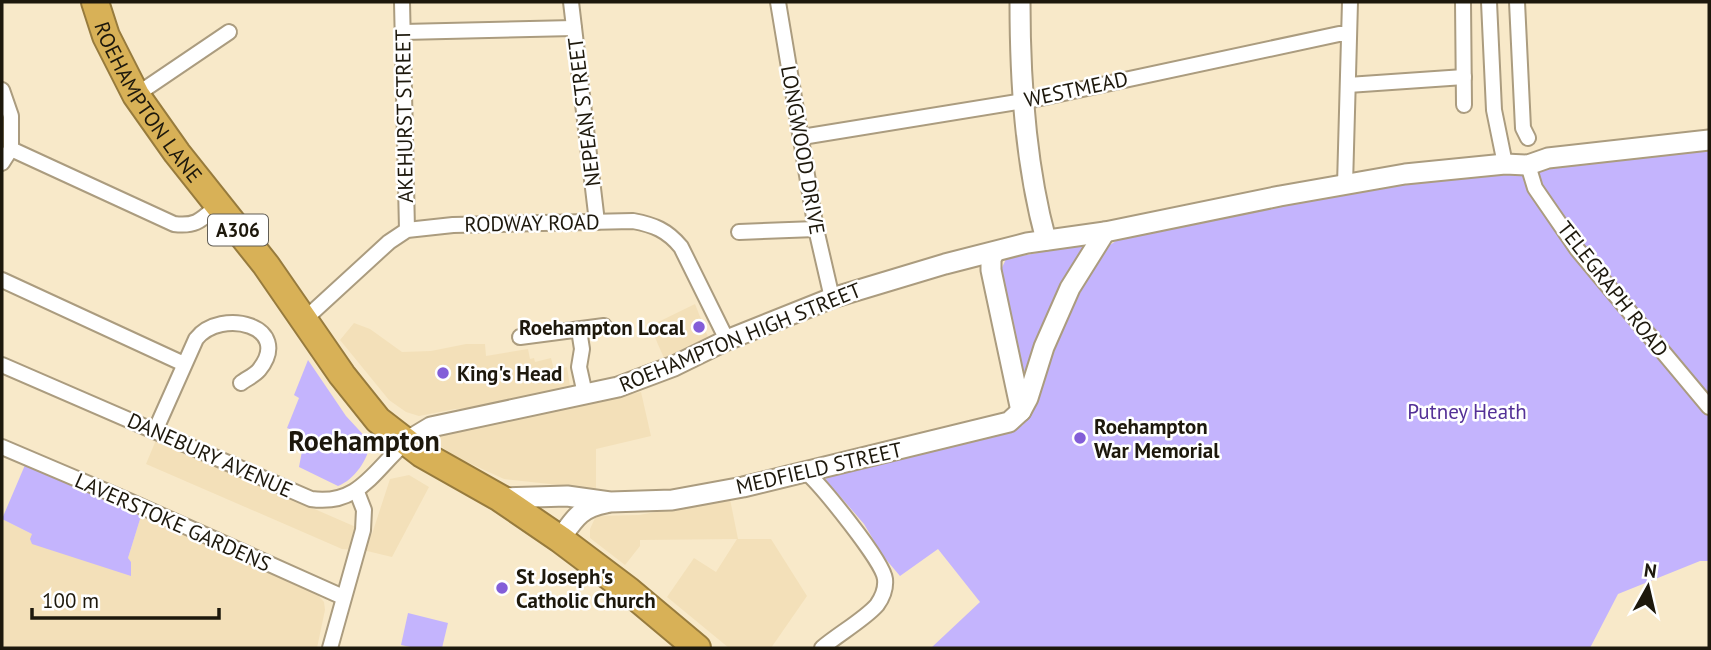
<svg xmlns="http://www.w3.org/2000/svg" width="1711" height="650" font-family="'PT Sans',sans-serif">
<rect width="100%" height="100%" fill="#f8e9c9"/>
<g fill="#f3e0b9">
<path d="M 695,304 L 708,337 L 664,358 L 650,326 Z"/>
<path d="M 354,323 L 370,329 L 402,352 L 431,351 L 466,344 L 485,344 L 486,356 L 528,349 L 530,359 L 534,358 L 535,362 L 551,358 L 554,370 L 567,367 L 570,386 L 485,408 L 455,409 L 419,416 L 406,412 L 389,400 L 340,340 Z"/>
<path d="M 641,392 L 651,436 L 596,449 L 596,489 L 504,479 L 458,458 L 433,441 L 434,433 Z"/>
<path d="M 156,440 L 372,534 L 390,479 L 409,475 L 429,487 L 392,557 L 367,551 L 342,549 L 146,464 Z"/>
<path d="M 730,499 L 738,539 L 771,539 L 807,596 L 771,648 L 729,648 L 667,597 L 694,558 L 716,572 L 737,539 L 640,540 L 640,546 L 625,565 L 590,538 L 590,529 L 596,516 L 639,515 Z"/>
<path d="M 141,516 L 316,593 L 324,602 L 325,610 L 317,648 L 2,648 L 2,519 L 32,534 L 128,558 Z"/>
</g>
<g fill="#c4b4fd">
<path d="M 1709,149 L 1709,561 L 1700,561 L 1618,594 L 1590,648 L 931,648 L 980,602 L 938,549 L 900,576 L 883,556 L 864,524 L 826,480 L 827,473 L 1002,434 L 1023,425 L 1054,338 L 1079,280 L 1110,245 L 1126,234 L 1371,187 Z"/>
<path d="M 1093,242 L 1027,377 L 1022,379 L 999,274 L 1006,259 Z"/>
<path d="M 308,360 L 346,416 L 370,442 C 369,459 354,480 338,486 L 299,467 L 305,435 L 287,428 L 299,398 L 294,395 Z"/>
<path d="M 25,465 L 141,516 L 128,558 L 131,562 L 131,576 L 32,544 L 30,539 L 32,534 L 2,519 Z"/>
<path d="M 408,613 L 448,623 L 442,648 L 415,648 L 401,645 Z"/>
</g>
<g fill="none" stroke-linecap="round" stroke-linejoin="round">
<defs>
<g id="street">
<path d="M 402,2 L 407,230"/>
<path d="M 571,2 L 597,222"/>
<path d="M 778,2 L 816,229 L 832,298"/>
<path d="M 1463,2 L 1464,105"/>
<path d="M 1489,2 L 1494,110 L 1505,164"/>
<path d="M 1517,2 L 1523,128 L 1528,138"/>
<path d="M 403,32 L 574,28"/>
<path d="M 1348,85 L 1464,77"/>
<path d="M 2,90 L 11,116 L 11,149 L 2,163"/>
<path d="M 136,95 L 229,32"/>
<path d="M 802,137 L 1036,99 L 1339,34 L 1349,34"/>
<path d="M 11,149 L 174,224 C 197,227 202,219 218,205"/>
<path d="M 1528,165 L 1535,188 L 1577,249 L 1709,407"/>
<path d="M 1345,185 L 1350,2"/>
<path d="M 739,232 L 816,229"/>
<path d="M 2,280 L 184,364"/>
<path d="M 305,319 L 389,242 L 407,230 L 453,225 L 633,221 C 654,225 667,230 681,247 L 727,340"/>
<path d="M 579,330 L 582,349 L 579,367 L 585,394"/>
<path d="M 520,337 L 604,326"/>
<path d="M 2,365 L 311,499 C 359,506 374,470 406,442"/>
<path d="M 155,431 L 196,339 C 221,307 294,326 259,370 C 255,375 246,379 241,383"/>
<path d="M 2,447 L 129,501 L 343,597"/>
<path d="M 805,471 C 821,485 883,561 885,579 C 886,588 882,598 877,605 C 865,619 837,635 822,648"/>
<path d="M 330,648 L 363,530 L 364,510 L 357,492"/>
</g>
<g id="secondary">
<path d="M 1020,2 C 1020,81 1025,163 1046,240"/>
<path d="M 994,253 L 991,259 L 991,270 L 1021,411"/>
<path d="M 406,442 L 431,427 L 618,387 L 674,366 L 727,340 L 832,298 L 945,264 L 1027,243 L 1105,232 L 1280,196 L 1405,174 L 1505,164 L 1528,165 L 1548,158 L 1709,140"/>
<path d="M 500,498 L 567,496 L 610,502 L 672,500 L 743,487 L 1009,422 L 1021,411 L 1028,398 L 1044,347 L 1070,288 L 1105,232"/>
<path d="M 560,539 C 575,518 580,508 606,503"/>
</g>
<g id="highway">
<path id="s1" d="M 95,2 L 106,36 L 136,95 L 177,153 L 266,265 L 342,375 L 378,420 L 422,454 L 500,498 L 560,539 L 629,591 L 697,648"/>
</g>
</defs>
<use href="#street" stroke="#ab9c7f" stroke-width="18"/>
<use href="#secondary" stroke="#ab9c7f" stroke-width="23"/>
<use href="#highway" stroke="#977b3d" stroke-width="30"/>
<use href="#street" stroke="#fff" stroke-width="14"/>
<use href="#secondary" stroke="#fff" stroke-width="19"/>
<use href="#highway" stroke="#d8b157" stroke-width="26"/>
</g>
<g fill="#835ed8" stroke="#fff" stroke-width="2.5">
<circle cx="699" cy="327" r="7"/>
<circle cx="443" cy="373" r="7"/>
<circle cx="1080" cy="438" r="7"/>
<circle cx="502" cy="588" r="7"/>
</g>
<g text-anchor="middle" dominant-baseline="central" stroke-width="5" stroke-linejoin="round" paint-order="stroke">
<rect fill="#fff" stroke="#615d55" stroke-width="2" x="208" y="214.5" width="60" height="31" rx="5"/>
<g font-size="19" font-weight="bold" fill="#1d180c">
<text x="238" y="230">A306</text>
</g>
<g font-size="21" fill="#1d180c" stroke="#fff">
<text transform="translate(1076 89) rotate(-12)">WESTMEAD</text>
<text stroke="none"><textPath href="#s1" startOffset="114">ROEHAMPTON LANE</textPath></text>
<text transform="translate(584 112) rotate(-97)">NEPEAN STREET</text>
<text transform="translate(404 116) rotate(-91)">AKEHURST STREET</text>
<text transform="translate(803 150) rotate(80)">LONGWOOD DRIVE</text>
<text transform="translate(532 223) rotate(-1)">RODWAY ROAD</text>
<text transform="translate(1613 289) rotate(52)">TELEGRAPH ROAD</text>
<text transform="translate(740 337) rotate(-22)">ROEHAMPTON HIGH STREET</text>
<text transform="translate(210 455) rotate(24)">DANEBURY AVENUE</text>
<text transform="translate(819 468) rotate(-13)">MEDFIELD STREET</text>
<text transform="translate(173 522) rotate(24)">LAVERSTOKE GARDENS</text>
</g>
<g font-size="21" font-weight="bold" fill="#1d180c" stroke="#fff" text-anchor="start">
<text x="685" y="327" text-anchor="end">Roehampton Local</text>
<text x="457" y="373">King's Head</text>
<text x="1094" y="426">Roehampton<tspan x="1094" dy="24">War Memorial</tspan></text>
<text x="516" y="576">St Joseph's<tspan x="516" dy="24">Catholic Church</tspan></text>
</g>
<g font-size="21" fill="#543197" stroke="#fff">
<text x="1467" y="411">Putney Heath</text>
</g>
<g font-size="28" font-weight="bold" fill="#1d180c" stroke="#fff">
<text x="364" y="440">Roehampton</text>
</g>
</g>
<rect width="1711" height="650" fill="none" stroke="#1d180c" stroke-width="7"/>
<g transform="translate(1648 587) rotate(8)" stroke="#ffffff" stroke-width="5" paint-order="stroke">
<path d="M0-5L12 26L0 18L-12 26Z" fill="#1d180c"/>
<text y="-10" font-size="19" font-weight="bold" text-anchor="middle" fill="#1d180c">N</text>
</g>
<path d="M32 608v10h187v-10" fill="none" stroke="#1d180c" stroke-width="3.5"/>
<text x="42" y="608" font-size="21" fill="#1d180c" stroke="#ffffff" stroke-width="5" paint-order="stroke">100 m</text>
</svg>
